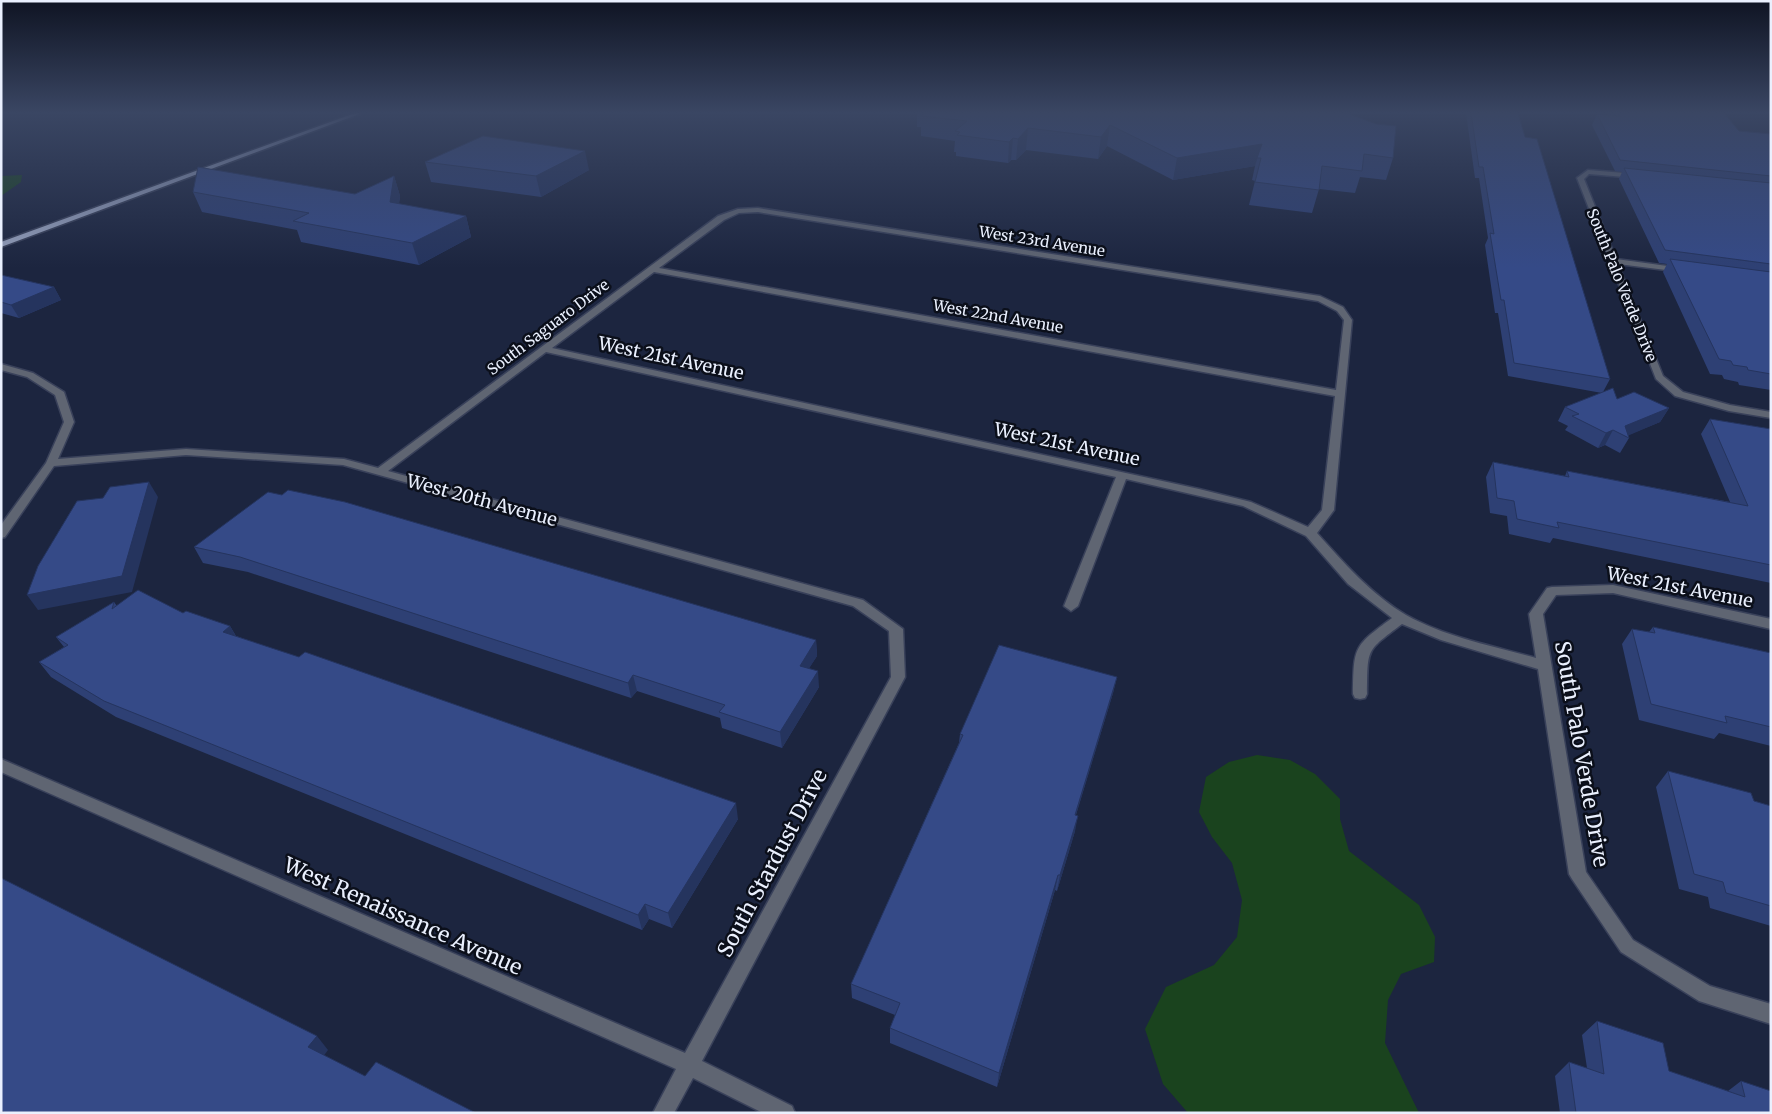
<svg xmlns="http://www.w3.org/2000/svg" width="1772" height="1114" font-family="Merriweather,serif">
<rect width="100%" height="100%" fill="#1c253f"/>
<g fill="#1a431e">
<path d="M 22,175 L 21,182 L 1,196 L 1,176 Z"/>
<path d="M 1257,755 L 1290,760 L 1315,774 L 1340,799 L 1340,819 L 1349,851 L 1419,905 L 1435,937 L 1434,962 L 1401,974 L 1388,1000 L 1385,1043 L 1419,1113 L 1188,1113 L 1163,1084 L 1145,1029 L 1166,987 L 1214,965 L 1237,937 L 1242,900 L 1232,863 L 1212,837 L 1199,812 L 1206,777 L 1229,762 Z"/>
</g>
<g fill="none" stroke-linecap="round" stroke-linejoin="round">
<defs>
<g id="minor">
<path d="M 1588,170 L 1637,174 L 1640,176 L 1637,178 L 1589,174 L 1584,179 L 1616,259 L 1682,268 L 1686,270 L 1682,272 L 1618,264 L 1663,376 L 1683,392 L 1730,405 L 1771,412 L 1771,418 L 1729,411 L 1675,396 L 1656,379 L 1577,178 Z"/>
<path d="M 758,208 L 1320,296 L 1343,307 L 1352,320 L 1334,510 L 1317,533 C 1343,562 1372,595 1406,615 C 1445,637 1493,646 1536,658 L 1529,614 L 1547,588 L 1552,587 L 1613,585 L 1771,619 L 1771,629 L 1613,593 L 1556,595 L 1543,614 L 1586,872 L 1633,940 L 1710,986 L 1771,1004 L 1771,1024 L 1699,1001 L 1621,952 L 1572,879 L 1569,874 L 1538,669 L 1441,640 L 1402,624 C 1365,652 1368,648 1367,694 L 1365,698 L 1360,699 L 1355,698 L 1353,694 C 1354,646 1353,647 1392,618 L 1348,584 L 1306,536 L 1243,506 L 1126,479 L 1078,606 L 1071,611 L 1064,606 L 1116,477 L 546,352 L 388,471 L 863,600 L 903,629 L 905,677 L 702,1061 L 792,1106 L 795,1113 L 763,1113 L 693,1078 L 674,1113 L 653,1113 L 676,1069 L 1,772 L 1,759 L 685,1053 L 891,677 L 889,631 L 853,606 L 343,465 L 186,455 L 54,466 L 5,537 L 1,538 L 1,525 L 46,463 L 64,422 L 55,395 L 27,377 L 1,370 L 1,364 L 33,373 L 64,392 L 74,422 L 58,459 L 186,449 L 344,459 L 378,468 L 718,216 L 738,209 ZM 758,212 L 1318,301 L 1337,311 L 1344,320 L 1336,390 L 659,268 L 724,220 L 739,213 ZM 654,272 L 1335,396 L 1322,510 L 1308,527 L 1251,502 L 1199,489 L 552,348 Z"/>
</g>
<path id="major" d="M 355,113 L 362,113 L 1,247 L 1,242 Z"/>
</defs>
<use href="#minor" stroke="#39415a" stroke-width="3"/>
<use href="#major" stroke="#39415a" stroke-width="3"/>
<use href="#minor" fill="#5f6572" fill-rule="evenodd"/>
<use href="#major" fill="#98a3bf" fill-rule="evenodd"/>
</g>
<g fill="#2e4074">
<path d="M 917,113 L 1347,113 L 1393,158 L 1386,180 L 1360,177 L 1355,193 L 1319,189 L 1312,213 L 1249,205 L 1255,181 L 1252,180 L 1255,166 L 1173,180 L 1107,146 L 1098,159 L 1026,150 L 1016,160 L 1011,160 L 1008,163 L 956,156 L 956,152 L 954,152 L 955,141 L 921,136 L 921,127 L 917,127 Z"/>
<path d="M 1466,113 L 1518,113 L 1525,137 L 1610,379 L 1603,392 L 1617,399 L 1669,408 L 1660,422 L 1628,435 L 1629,438 L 1620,453 L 1605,445 L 1598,448 L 1565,430 L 1568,426 L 1558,421 L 1565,407 L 1602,393 L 1508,376 L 1498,313 L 1495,313 L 1485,245 L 1488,238 L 1479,178 L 1475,178 Z"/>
<path d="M 1606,113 L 1724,113 L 1739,131 L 1771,134 L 1771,390 L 1739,385 L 1738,382 L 1724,379 L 1722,375 L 1710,374 L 1663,272 L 1667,264 L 1659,263 L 1619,179 L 1622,172 L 1615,171 L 1592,125 L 1597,114 L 1608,115 Z"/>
<path d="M 425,162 L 589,170 L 541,197 L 431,182 Z"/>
<path d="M 394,176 L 400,196 L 399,204 L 466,216 L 471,237 L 419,265 L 301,242 L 297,230 L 202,212 L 193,192 L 355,194 Z"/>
<path d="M 1,275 L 54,287 L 61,300 L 19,318 L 1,313 Z"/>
<path d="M 1710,419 L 1771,429 L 1771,583 L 1553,538 L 1550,543 L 1509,534 L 1507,516 L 1490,513 L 1486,477 L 1493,462 L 1565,476 L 1567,471 L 1730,502 L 1701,434 Z"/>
<path d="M 194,547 L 816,640 L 817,656 L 809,668 L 819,687 L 782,748 L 722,728 L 720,718 L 637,691 L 631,698 L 248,572 L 203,563 Z"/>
<path d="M 114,602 L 117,606 L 183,613 L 230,626 L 236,636 L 738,819 L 672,928 L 649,919 L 642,930 L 116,717 L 51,677 L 39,662 L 64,647 L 56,637 Z"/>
<path d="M 1653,627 L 1771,653 L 1771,746 L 1719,733 L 1714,739 L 1639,720 L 1622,644 L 1632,629 L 1649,632 Z"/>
<path d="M 1117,677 L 1113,693 L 1076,815 L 1075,831 L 1057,891 L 1055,890 L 997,1087 L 890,1043 L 890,1028 L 895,1015 L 852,998 L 851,984 L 959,743 L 960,734 Z"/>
<path d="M 1668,771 L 1754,801 L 1771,806 L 1771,926 L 1710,908 L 1708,897 L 1679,889 L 1656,787 Z"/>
<path d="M 1597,1021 L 1669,1071 L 1728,1091 L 1741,1081 L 1771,1113 L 1560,1113 L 1555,1076 L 1569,1062 L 1587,1068 L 1582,1035 Z"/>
</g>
<g fill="#25345e">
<path d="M 1110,125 L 1107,146 L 1098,159 L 1101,137 Z"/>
<path d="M 1028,128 L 1026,150 L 1016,160 L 1018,139 Z"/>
<path d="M 1013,138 L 1011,160 L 1008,163 L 1009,142 Z"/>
<path d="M 1262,144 L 1255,166 L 1173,180 L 1177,158 Z"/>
<path d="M 585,151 L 589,170 L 541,197 L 536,176 Z"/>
<path d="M 394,176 L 400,196 L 396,223 L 390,202 Z"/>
<path d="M 466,216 L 471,237 L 419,265 L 412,243 Z"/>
<path d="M 54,287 L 61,300 L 19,318 L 11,305 Z"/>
<path d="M 1669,408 L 1660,422 L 1625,437 L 1625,426 Z"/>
<path d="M 1613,430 L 1605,445 L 1598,448 L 1606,433 Z"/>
<path d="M 149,482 L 158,497 L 132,592 L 38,610 L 27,595 Z"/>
<path d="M 230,626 L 239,642 L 223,632 Z"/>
<path d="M 816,640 L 817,656 L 801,681 L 800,666 Z"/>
<path d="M 818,671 L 819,687 L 782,748 L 780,732 Z"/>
<path d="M 633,675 L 637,691 L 631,698 L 628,683 Z"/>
<path d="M 1117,677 L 1113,693 L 1071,830 L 1075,815 Z"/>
<path d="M 736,803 L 738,819 L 672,928 L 668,913 Z"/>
<path d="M 1078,816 L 1075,831 L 1057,891 L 1060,875 Z"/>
<path d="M 1058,875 L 1055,890 L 997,1087 L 999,1073 Z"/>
<path d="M 645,904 L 649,919 L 642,930 L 638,915 Z"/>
<path d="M 317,1036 L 328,1050 L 320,1061 L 308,1047 Z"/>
</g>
<g fill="#354a87" stroke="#25345e">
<path d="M 925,113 L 1347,113 L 1376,124 L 1396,126 L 1393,158 L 1364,154 L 1362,171 L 1322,166 L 1319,190 L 1255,182 L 1261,158 L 1257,158 L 1262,144 L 1177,158 L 1110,125 L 1101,137 L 1028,128 L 1018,139 L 1013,138 L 1009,142 L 957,135 L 960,132 L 955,131 L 967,121 L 921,116 Z"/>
<path d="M 1471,113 L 1518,113 L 1525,137 L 1537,139 L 1610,379 L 1514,363 L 1504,300 L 1501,300 L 1490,233 L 1494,234 L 1483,167 L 1479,167 Z"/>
<path d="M 1617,113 L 1724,113 L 1739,131 L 1771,134 L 1771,176 L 1620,160 L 1597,114 L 1620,116 Z"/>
<path d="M 483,136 L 585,151 L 536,176 L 425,162 Z"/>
<path d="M 198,167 L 355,194 L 394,176 L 390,202 L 466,216 L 412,243 L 293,221 L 309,213 L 193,192 Z"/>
<path d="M 1624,168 L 1771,183 L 1771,264 L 1665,250 Z"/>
<path d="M 1670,259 L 1771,272 L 1771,374 L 1748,370 L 1747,367 L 1733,365 L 1731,361 L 1719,359 Z"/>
<path d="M 1,275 L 54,287 L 11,305 L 1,302 Z"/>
<path d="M 1613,388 L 1617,399 L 1634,392 L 1669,408 L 1625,426 L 1629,438 L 1613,430 L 1606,433 L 1572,416 L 1579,414 L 1565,407 Z"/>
<path d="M 1710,419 L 1771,429 L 1771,565 L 1557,522 L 1559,528 L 1517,519 L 1514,501 L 1497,498 L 1493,462 L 1569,477 L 1567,471 L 1748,506 Z"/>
<path d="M 149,482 L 122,576 L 27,595 L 38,566 L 77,501 L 103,498 L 110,487 Z"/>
<path d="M 288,490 L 345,502 L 816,640 L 800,666 L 818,671 L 780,732 L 719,712 L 725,705 L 633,675 L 628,683 L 240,557 L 194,547 L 268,492 L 282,495 Z"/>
<path d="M 138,590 L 183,613 L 186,611 L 230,626 L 223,632 L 299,657 L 305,652 L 736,803 L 668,913 L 645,904 L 638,915 L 104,701 L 39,662 L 68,645 L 56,637 L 114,602 L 112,609 Z"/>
<path d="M 1653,627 L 1771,653 L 1771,727 L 1725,716 L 1727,723 L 1651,704 L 1632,629 L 1655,633 Z"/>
<path d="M 999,645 L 1117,677 L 1075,815 L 1078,816 L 1060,875 L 1058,875 L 999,1073 L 890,1028 L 900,1003 L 851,984 L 963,735 L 960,734 Z"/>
<path d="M 1668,771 L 1751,793 L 1754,801 L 1771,806 L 1771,906 L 1726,893 L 1723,882 L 1694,874 Z"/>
<path d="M 1,878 L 317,1036 L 308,1047 L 365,1076 L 376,1062 L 476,1113 L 5,1113 L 1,1110 Z"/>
<path d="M 1597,1021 L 1663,1043 L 1669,1071 L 1745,1097 L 1741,1081 L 1771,1091 L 1771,1113 L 1576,1113 L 1569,1062 L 1604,1074 Z"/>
</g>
<linearGradient id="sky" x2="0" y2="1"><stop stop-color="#0f1423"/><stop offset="0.42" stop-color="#3a4663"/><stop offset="1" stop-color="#3a4663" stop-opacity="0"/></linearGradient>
<rect width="1772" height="268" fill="url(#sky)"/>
<g text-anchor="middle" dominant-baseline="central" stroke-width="5" stroke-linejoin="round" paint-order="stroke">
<g font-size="15" fill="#eaf0fe" stroke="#0b0f1a">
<text transform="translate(1042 241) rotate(9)">West 23rd Avenue</text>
<text transform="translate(1622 285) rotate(68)">South Palo Verde Drive</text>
<text transform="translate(998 316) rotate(10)">West 22nd Avenue</text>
<text transform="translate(548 327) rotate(-37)">South Saguaro Drive</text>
</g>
<g font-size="18" fill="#eaf0fe" stroke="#0b0f1a">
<text transform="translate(671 358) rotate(12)">West 21st Avenue</text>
<text transform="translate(1067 444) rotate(12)">West 21st Avenue</text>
<text transform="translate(482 500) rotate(15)">West 20th Avenue</text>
<text transform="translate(1680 587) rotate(11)">West 21st Avenue</text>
</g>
<g font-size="21" fill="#eaf0fe" stroke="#0b0f1a">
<text transform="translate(1582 754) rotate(80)">South Palo Verde Drive</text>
<text transform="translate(772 863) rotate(-62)">South Stardust Drive</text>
<text transform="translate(403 916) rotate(24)">West Renaissance Avenue</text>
</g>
</g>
<rect width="1772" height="1114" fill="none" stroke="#eaf0fe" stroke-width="5"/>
</svg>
